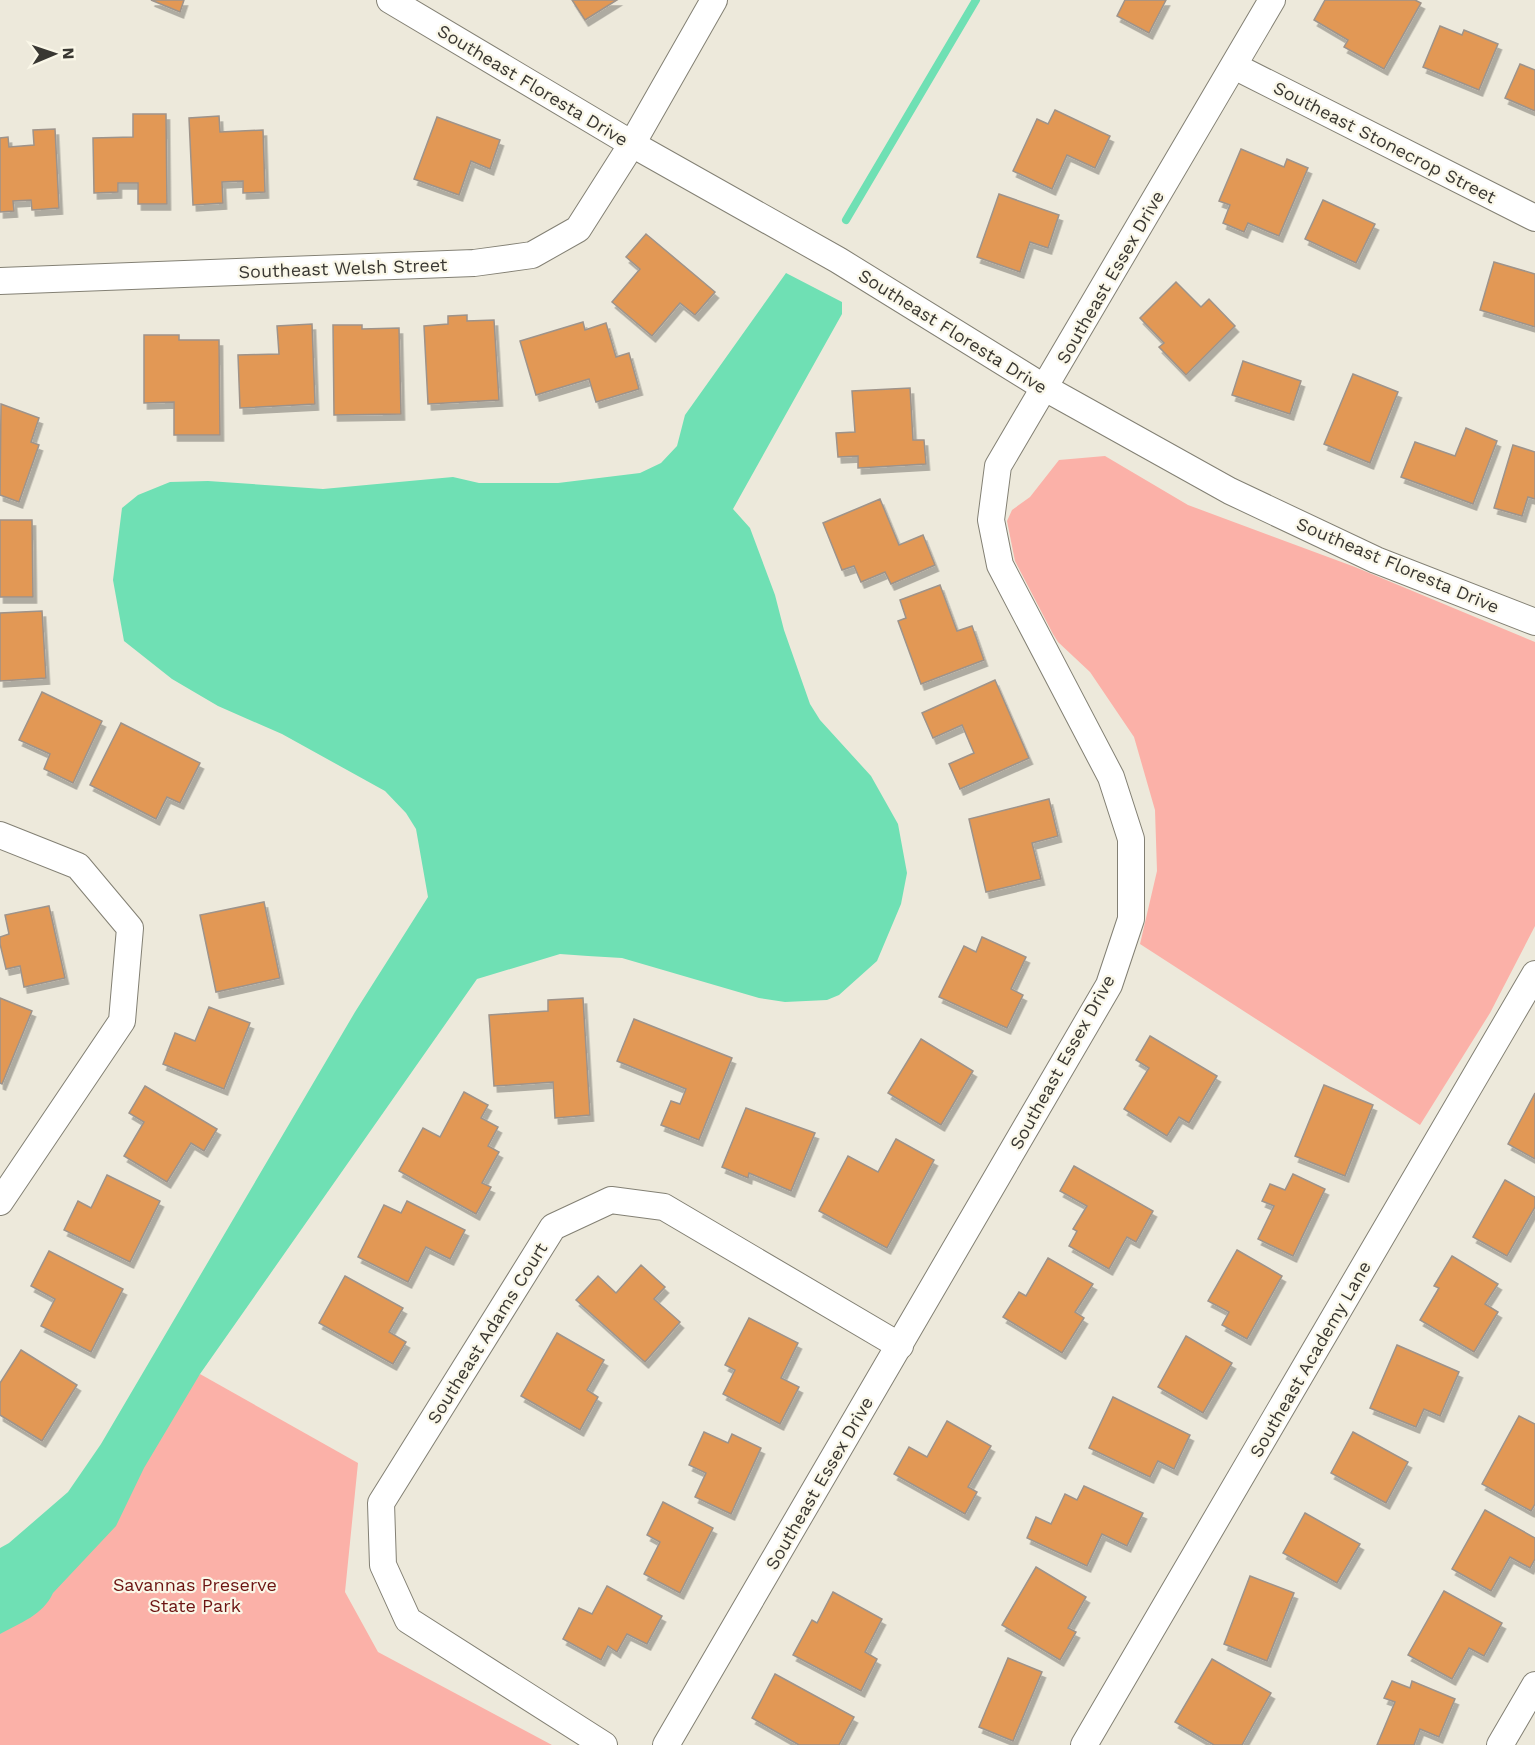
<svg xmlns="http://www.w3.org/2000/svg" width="1535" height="1745" font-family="'Work Sans',sans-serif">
<defs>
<filter id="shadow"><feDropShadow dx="3.5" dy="6" stdDeviation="0" flood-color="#0004"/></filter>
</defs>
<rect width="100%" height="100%" fill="#ede9db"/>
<g fill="#fbb1a8">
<path d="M 1105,456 L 1188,505 L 1355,567 L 1535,642 L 1535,926 L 1490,1013 L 1420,1125 L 1140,944 L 1157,871 L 1155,810 L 1134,737 L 1090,672 L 1058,642 L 1053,634 L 1015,561 L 1007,521 L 1012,510 L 1030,497 L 1059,460 Z"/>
<path d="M 200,1374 L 358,1463 L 345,1592 L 378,1652 L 552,1745 L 0,1745 L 0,1586 Z"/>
</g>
<path fill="#6fe0b4" d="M 786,273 L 842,302 L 842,314 L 733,509 L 750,528 L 775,595 L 784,630 L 810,704 L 820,720 L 871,776 L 898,824 L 907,873 L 901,904 L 877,961 L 839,995 L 827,1000 L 785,1002 L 759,998 L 622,958 L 588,956 L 560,954 L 477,979 L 200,1374 L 144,1468 L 116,1526 L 53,1593 C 43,1615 20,1623 0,1634 L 0,1548 L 9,1543 L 68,1492 L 101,1444 L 355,1012 L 428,897 L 416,829 L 406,813 L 385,791 L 282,734 L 218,706 L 172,679 L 124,641 L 113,580 L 122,508 L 138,495 L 170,482 L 208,481 L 323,489 L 453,477 L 479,483 L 558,483 L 640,473 L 661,463 L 677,446 L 685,415 Z"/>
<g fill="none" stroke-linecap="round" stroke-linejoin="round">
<path stroke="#6fe0b4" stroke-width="8" d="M 846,220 L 976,0"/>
</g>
<g fill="#e29854" stroke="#9e938a" stroke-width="1.5" filter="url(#shadow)">
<path d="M 151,0 L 184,0 L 180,12 Z"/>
<path d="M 572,0 L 617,0 L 585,20 Z"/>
<path d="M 1125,0 L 1166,0 L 1149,33 L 1117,16 Z"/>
<path d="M 1325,0 L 1415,0 L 1421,3 L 1384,69 L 1344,47 L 1348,40 L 1314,20 Z"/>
<path d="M 1440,26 L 1462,35 L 1464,30 L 1498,44 L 1479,90 L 1423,67 Z"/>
<path d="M 1520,64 L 1535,70 L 1535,111 L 1505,98 Z"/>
<path d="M 1055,110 L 1110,136 L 1095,168 L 1067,155 L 1052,189 L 1013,171 L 1037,119 L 1048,124 Z"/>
<path d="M 133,114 L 166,114 L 167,204 L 138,204 L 138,183 L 118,183 L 118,192 L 94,193 L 93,138 L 133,137 Z"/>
<path d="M 219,116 L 220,132 L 263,130 L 265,192 L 243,193 L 243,181 L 222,182 L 223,203 L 193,205 L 189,118 Z"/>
<path d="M 437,117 L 500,140 L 490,169 L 471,161 L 459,195 L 414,179 Z"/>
<path d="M 55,129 L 59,208 L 32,210 L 31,200 L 13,201 L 14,211 L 0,212 L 0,138 L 8,137 L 9,147 L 34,145 L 33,130 Z"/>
<path d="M 1241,149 L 1284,167 L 1287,159 L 1308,168 L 1279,236 L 1248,223 L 1244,232 L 1223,223 L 1230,205 L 1219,201 Z"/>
<path d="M 999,194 L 1059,215 L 1048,248 L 1030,242 L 1020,272 L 977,257 Z"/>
<path d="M 1323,200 L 1375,224 L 1356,263 L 1305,239 Z"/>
<path d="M 646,234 L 715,292 L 695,315 L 680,303 L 652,336 L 612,302 L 640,269 L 626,257 Z"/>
<path d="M 1494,262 L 1535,274 L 1535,327 L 1480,310 Z"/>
<path d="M 1176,282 L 1201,307 L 1209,299 L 1235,326 L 1186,375 L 1159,347 L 1164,343 L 1140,318 Z"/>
<path d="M 467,315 L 467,321 L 494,320 L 499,400 L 428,404 L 424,326 L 448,324 L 448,316 Z"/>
<path d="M 583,322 L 585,330 L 606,323 L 616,357 L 629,353 L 639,389 L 596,402 L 589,379 L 536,395 L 520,341 Z"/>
<path d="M 312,324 L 315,404 L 240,408 L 238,355 L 279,354 L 277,326 Z"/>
<path d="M 333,325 L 362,325 L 362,329 L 399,328 L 401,414 L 334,415 Z"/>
<path d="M 144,335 L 179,335 L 179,340 L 219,340 L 220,435 L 174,435 L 174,402 L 144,403 Z"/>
<path d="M 1243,361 L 1301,381 L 1290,414 L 1232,395 Z"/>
<path d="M 1353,374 L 1398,392 L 1370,463 L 1324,444 Z"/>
<path d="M 910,388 L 913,440 L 924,440 L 926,464 L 858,468 L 858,456 L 838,457 L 836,433 L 855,432 L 852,391 Z"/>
<path d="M 1,404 L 39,418 L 31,442 L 39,445 L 19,502 L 0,495 Z"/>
<path d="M 1466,428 L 1497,441 L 1473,504 L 1401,477 L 1415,442 L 1455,456 Z"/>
<path d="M 1513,445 L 1535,452 L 1535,499 L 1528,497 L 1522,516 L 1494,508 Z"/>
<path d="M 880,499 L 899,545 L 923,535 L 935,565 L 891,584 L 885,572 L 861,582 L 854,566 L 842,570 L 823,523 Z"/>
<path d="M 0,520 L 32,520 L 33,597 L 0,597 Z"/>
<path d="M 940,585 L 957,631 L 972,626 L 984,660 L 921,684 L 898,621 L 906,618 L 900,600 Z"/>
<path d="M 42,611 L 46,678 L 0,681 L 0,613 Z"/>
<path d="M 995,680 L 1029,758 L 960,789 L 949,764 L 974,753 L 962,725 L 933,738 L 922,713 Z"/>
<path d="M 42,692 L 102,721 L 73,783 L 44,769 L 50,754 L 19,740 Z"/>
<path d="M 121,723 L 200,763 L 180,803 L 167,797 L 156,819 L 90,785 Z"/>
<path d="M 1049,799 L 1058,836 L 1032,843 L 1041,879 L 986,892 L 969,819 Z"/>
<path d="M 264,902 L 280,978 L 216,992 L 200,915 Z"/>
<path d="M 49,906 L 65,978 L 24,987 L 20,966 L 6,969 L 0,944 L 0,937 L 9,934 L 5,915 Z"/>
<path d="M 982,937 L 1026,957 L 1011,989 L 1023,995 L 1007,1028 L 939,997 L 964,946 L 976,952 Z"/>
<path d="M 0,998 L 32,1011 L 2,1084 L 0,1083 Z"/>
<path d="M 583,998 L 590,1115 L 555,1118 L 553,1082 L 494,1086 L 489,1015 L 548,1011 L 548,1000 Z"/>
<path d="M 209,1007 L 250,1023 L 224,1089 L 163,1064 L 175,1033 L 195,1041 Z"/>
<path d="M 634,1019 L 732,1058 L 699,1140 L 661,1125 L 671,1101 L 680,1104 L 686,1089 L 617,1061 Z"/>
<path d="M 1150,1036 L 1217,1076 L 1189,1123 L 1179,1117 L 1167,1136 L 1124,1109 L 1149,1068 L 1136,1060 Z"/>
<path d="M 921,1039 L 973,1071 L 941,1125 L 888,1093 Z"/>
<path d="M 1324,1085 L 1373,1105 L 1345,1176 L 1295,1156 Z"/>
<path d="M 145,1086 L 217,1129 L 204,1151 L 191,1143 L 167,1182 L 124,1156 L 144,1122 L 129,1113 Z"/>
<path d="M 464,1092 L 488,1105 L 481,1118 L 498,1127 L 488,1146 L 499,1152 L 482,1183 L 491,1187 L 476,1214 L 399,1171 L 423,1128 L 440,1137 Z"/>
<path d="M 1535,1093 L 1535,1159 L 1508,1144 Z"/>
<path d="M 746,1108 L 815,1133 L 791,1191 L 749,1173 L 748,1178 L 722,1167 Z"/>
<path d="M 896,1139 L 934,1160 L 887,1248 L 819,1211 L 848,1156 L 878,1172 Z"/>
<path d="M 1074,1166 L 1153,1211 L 1136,1242 L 1127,1237 L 1109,1269 L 1069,1246 L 1077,1231 L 1073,1229 L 1087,1206 L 1060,1191 Z"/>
<path d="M 1293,1174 L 1325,1189 L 1293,1256 L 1258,1239 L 1274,1206 L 1262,1201 L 1270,1184 L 1285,1190 Z"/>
<path d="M 107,1175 L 160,1201 L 130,1262 L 64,1230 L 78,1201 L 91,1208 Z"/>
<path d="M 1505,1180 L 1535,1197 L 1535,1207 L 1507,1256 L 1473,1237 Z"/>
<path d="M 407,1201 L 465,1230 L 450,1259 L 426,1247 L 408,1282 L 358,1257 L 384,1205 L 401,1213 Z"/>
<path d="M 1237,1250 L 1282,1276 L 1247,1339 L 1222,1325 L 1229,1312 L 1208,1301 Z"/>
<path d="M 49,1251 L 123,1289 L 91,1352 L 41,1326 L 55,1299 L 31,1286 Z"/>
<path d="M 1452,1256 L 1498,1284 L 1485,1304 L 1498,1312 L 1474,1352 L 1420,1320 L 1439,1288 L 1434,1286 Z"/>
<path d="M 1048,1258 L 1093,1284 L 1075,1312 L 1084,1318 L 1062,1353 L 1003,1317 L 1019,1292 L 1026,1296 Z"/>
<path d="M 641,1265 L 665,1287 L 654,1299 L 680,1322 L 645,1362 L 576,1300 L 598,1276 L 616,1293 Z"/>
<path d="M 345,1276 L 403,1308 L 389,1332 L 406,1342 L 393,1364 L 319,1323 Z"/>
<path d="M 749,1318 L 798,1343 L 781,1378 L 799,1387 L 780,1424 L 723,1394 L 735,1370 L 725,1365 Z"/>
<path d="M 557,1333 L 604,1360 L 587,1390 L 598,1397 L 580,1430 L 521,1396 Z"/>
<path d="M 1186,1336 L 1232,1363 L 1203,1413 L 1158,1387 Z"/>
<path d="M 1397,1345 L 1459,1372 L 1440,1416 L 1424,1409 L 1416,1427 L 1370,1408 Z"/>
<path d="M 21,1350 L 77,1385 L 42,1441 L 0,1415 L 0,1383 Z"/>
<path d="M 1113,1397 L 1190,1435 L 1174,1469 L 1158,1461 L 1150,1477 L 1089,1448 Z"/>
<path d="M 1519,1416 L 1535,1424 L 1535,1504 L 1531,1511 L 1482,1484 Z"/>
<path d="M 947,1421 L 991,1446 L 968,1487 L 977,1492 L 965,1514 L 894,1474 L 909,1447 L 927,1457 Z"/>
<path d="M 704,1432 L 728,1443 L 732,1434 L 761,1448 L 731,1514 L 695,1497 L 706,1473 L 689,1465 Z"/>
<path d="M 1353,1432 L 1408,1462 L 1386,1503 L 1331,1473 Z"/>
<path d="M 1084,1486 L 1143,1513 L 1127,1546 L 1102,1534 L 1087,1566 L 1027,1538 L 1036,1517 L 1051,1524 L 1065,1494 L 1077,1500 Z"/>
<path d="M 663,1502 L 713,1528 L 680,1593 L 644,1574 L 660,1542 L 647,1535 Z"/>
<path d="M 1485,1510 L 1535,1538 L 1535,1559 L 1530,1568 L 1510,1557 L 1491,1591 L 1452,1569 Z"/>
<path d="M 1305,1513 L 1360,1544 L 1337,1583 L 1283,1553 Z"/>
<path d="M 1036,1567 L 1086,1597 L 1068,1628 L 1076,1632 L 1060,1660 L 1002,1625 Z"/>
<path d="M 1250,1576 L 1294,1593 L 1267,1661 L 1224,1644 Z"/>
<path d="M 607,1586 L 662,1616 L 647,1644 L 627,1634 L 617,1652 L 608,1646 L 601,1660 L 563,1639 L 579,1608 L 592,1614 Z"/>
<path d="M 1444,1591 L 1502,1623 L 1484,1656 L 1469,1648 L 1452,1679 L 1408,1655 Z"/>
<path d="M 833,1592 L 882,1619 L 865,1652 L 877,1659 L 861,1691 L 793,1655 L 812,1620 L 817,1623 Z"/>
<path d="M 1008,1658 L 1042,1672 L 1013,1741 L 979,1727 Z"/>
<path d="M 1212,1659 L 1271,1693 L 1242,1745 L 1214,1745 L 1175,1722 Z"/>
<path d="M 775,1674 L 854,1717 L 839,1745 L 799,1745 L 752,1718 Z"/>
<path d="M 1392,1681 L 1410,1688 L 1412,1681 L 1455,1699 L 1439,1737 L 1420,1729 L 1414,1745 L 1377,1745 L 1395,1702 L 1384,1698 Z"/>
</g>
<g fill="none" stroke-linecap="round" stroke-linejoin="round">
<defs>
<g id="minor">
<path d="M 390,0 L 632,144 L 838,260 L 1045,388 L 1230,491 L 1376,560 L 1535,622"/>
<path d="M 1234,66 L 1535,218"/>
<path d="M 0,281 L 474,263 L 532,255 L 578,229 L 632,144 L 714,0"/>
<path d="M 0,835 L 78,866 L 130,928 L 122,1021 L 0,1202"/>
<path d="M 604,1745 L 408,1620 L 383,1565 L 381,1503 L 553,1227 L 611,1200 L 664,1207 L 900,1346"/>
<path d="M 666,1745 L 1109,985 L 1131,919 L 1131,839 L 1111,777 L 1000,565 L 991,520 L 998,466 L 1272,0"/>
<path d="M 1084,1745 L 1535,974"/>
<path d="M 1500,1745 L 1535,1685"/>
</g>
</defs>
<use href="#minor" stroke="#838074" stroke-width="28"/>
<use href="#minor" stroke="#fff" stroke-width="26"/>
</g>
<g text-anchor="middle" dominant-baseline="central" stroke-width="4.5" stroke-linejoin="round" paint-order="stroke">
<g font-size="18" fill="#393732" stroke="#faf7e8">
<text transform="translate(533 85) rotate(31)">Southeast Floresta Drive</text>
<text transform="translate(1385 142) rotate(27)">Southeast Stonecrop Street</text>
<text transform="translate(343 268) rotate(-2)">Southeast Welsh Street</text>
<text transform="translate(1110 277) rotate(-60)">Southeast Essex Drive</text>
<text transform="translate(953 331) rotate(32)">Southeast Floresta Drive</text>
<text transform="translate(1398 565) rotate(23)">Southeast Floresta Drive</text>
<text transform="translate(1062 1062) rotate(-61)">Southeast Essex Drive</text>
<text transform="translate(487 1333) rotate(-58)">Southeast Adams Court</text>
<text transform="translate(1310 1359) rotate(-60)">Southeast Academy Lane</text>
<text transform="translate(819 1483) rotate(-60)">Southeast Essex Drive</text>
</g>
<g font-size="18" fill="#6c1412" stroke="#faf7e8">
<text x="195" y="1584">Savannas Preserve<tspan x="195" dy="21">State Park</tspan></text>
</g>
</g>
<g transform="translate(54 54) rotate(88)" stroke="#faf7e8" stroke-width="4.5" paint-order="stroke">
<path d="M0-4.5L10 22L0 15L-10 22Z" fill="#393732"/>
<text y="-9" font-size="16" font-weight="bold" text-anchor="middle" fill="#393732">N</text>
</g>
</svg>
